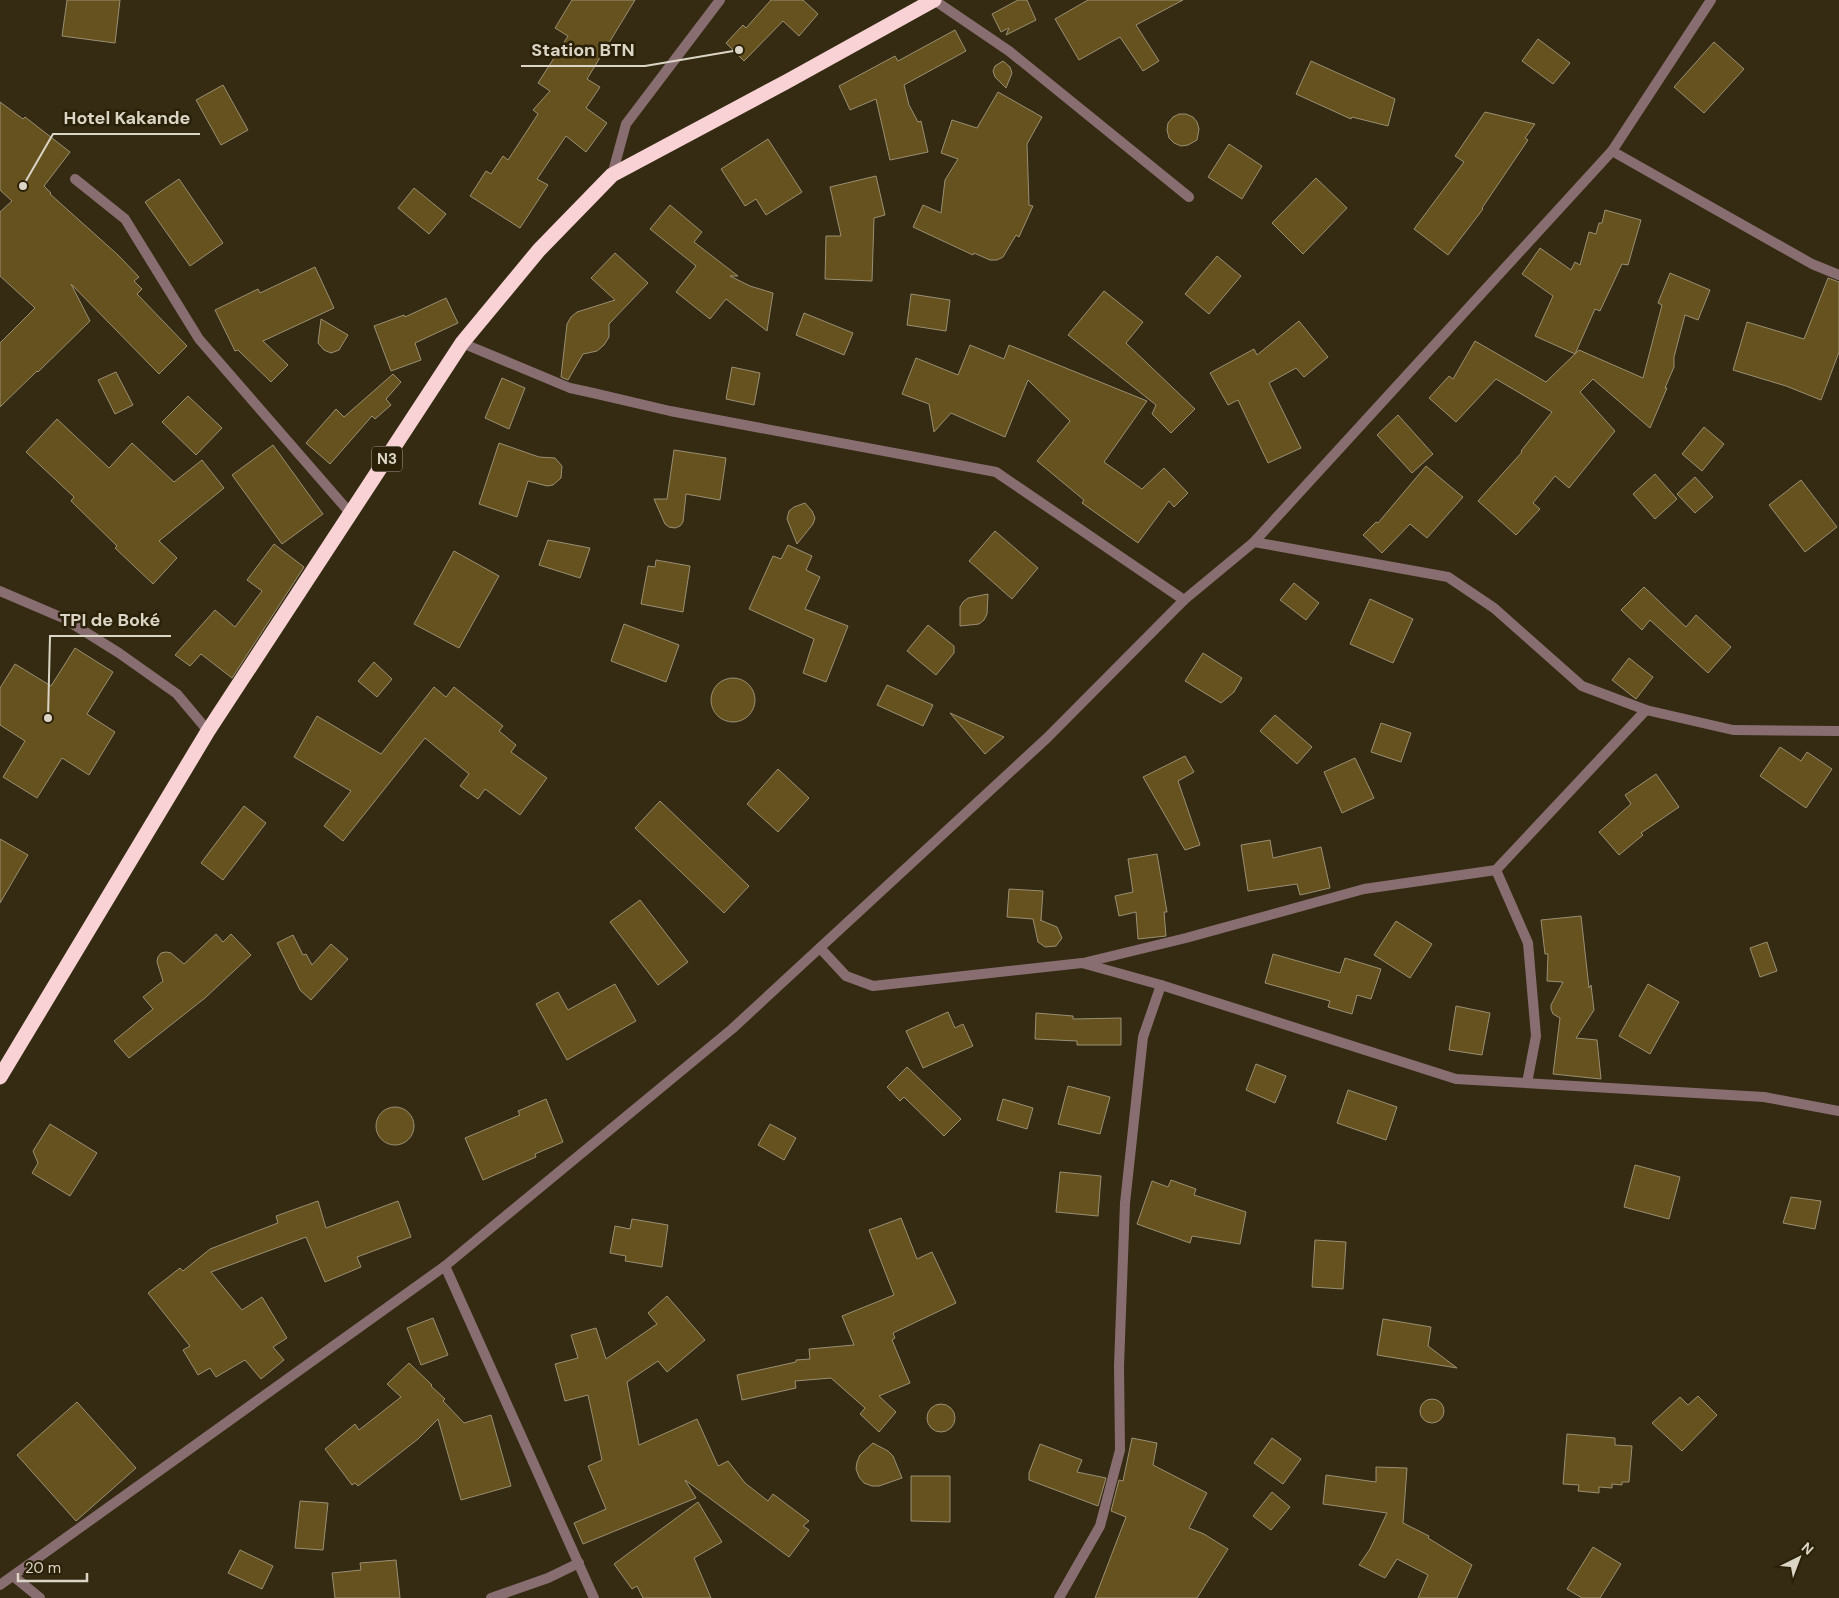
<svg xmlns="http://www.w3.org/2000/svg" width="1839" height="1598" font-family="'DM Sans',sans-serif">
<rect width="100%" height="100%" fill="#342b12"/>
<g fill="#65521e" stroke="#9a8f73">
<path d="M 67,0 L 120,0 L 115,43 L 62,36 Z"/>
<path d="M 572,0 L 635,0 L 587,79 L 600,87 L 586,108 L 607,123 L 586,152 L 566,136 L 537,179 L 548,185 L 520,228 L 470,196 L 486,171 L 491,174 L 503,156 L 508,160 L 538,114 L 533,110 L 550,91 L 538,83 L 568,36 L 555,28 Z"/>
<path d="M 771,0 L 803,0 L 818,14 L 799,36 L 783,21 L 744,61 L 726,43 L 743,25 L 746,28 Z"/>
<path d="M 1018,0 L 1027,0 L 1036,20 L 1006,35 L 1009,28 L 1001,32 L 992,14 Z"/>
<path d="M 1088,0 L 1183,0 L 1136,25 L 1159,61 L 1143,71 L 1120,37 L 1079,60 L 1055,19 Z"/>
<path d="M 955,30 L 966,51 L 904,85 L 909,105 L 918,122 L 921,121 L 928,152 L 890,160 L 876,99 L 850,110 L 839,86 L 895,56 L 898,61 Z"/>
<path d="M 1538,39 L 1570,63 L 1553,84 L 1522,61 Z"/>
<path d="M 1714,42 L 1744,69 L 1704,113 L 1674,87 Z"/>
<path d="M 1003,61 L 1010,67 L 1012,73 L 1006,88 L 995,77 L 993,71 L 995,66 Z"/>
<path d="M 1311,61 L 1395,99 L 1388,126 L 1352,117 L 1351,119 L 1296,94 Z"/>
<path d="M 223,85 L 248,130 L 221,145 L 196,100 Z"/>
<path d="M 998,92 L 1042,117 L 1027,144 L 1029,205 L 1033,206 L 1019,237 L 1016,235 L 1003,257 L 997,260 L 990,260 L 974,253 L 973,255 L 913,227 L 923,205 L 941,213 L 945,180 L 958,159 L 941,153 L 952,120 L 977,128 Z"/>
<path d="M 0,102 L 23,119 L 25,117 L 70,152 L 44,186 L 51,193 L 50,194 L 118,255 L 139,277 L 134,281 L 142,289 L 137,294 L 187,346 L 159,374 L 71,284 L 90,321 L 38,372 L 37,371 L 0,407 L 0,343 L 35,308 L 0,276 L 0,212 L 12,201 L 0,190 Z"/>
<path d="M 1485,112 L 1535,124 L 1525,138 L 1528,140 L 1482,208 L 1483,209 L 1448,255 L 1414,229 L 1464,162 L 1455,156 Z"/>
<path d="M 1179,114 L 1186,114 L 1193,117 L 1197,122 L 1199,129 L 1197,140 L 1188,145 L 1181,146 L 1174,143 L 1169,138 L 1167,130 L 1168,123 L 1173,117 Z"/>
<path d="M 768,139 L 802,192 L 766,215 L 756,199 L 745,206 L 721,169 Z"/>
<path d="M 1229,144 L 1262,166 L 1242,199 L 1208,177 Z"/>
<path d="M 876,176 L 885,215 L 874,218 L 872,281 L 825,279 L 826,236 L 841,236 L 830,187 Z"/>
<path d="M 1316,178 L 1347,208 L 1303,254 L 1272,223 Z"/>
<path d="M 179,179 L 223,243 L 190,266 L 145,202 Z"/>
<path d="M 414,188 L 446,214 L 429,234 L 398,208 Z"/>
<path d="M 670,205 L 702,232 L 694,242 L 738,276 L 730,276 L 750,286 L 773,293 L 767,331 L 726,299 L 710,319 L 676,292 L 696,266 L 650,229 Z"/>
<path d="M 1605,210 L 1641,220 L 1628,265 L 1622,264 L 1600,311 L 1595,309 L 1575,354 L 1535,336 L 1553,296 L 1522,274 L 1540,248 L 1571,270 L 1575,262 L 1580,265 L 1589,232 L 1596,234 L 1599,223 L 1602,223 Z"/>
<path d="M 615,253 L 648,283 L 609,324 L 609,337 L 604,345 L 597,351 L 583,354 L 568,380 L 561,377 L 567,324 L 571,317 L 577,312 L 615,300 L 591,278 Z"/>
<path d="M 1217,256 L 1241,276 L 1209,314 L 1185,294 Z"/>
<path d="M 315,267 L 334,308 L 263,341 L 288,365 L 271,382 L 238,350 L 235,351 L 215,310 L 258,289 L 260,293 Z"/>
<path d="M 1670,273 L 1710,290 L 1698,320 L 1685,315 L 1674,357 L 1674,367 L 1665,388 L 1667,388 L 1650,428 L 1593,379 L 1580,392 L 1615,431 L 1569,488 L 1555,476 L 1533,503 L 1540,509 L 1516,535 L 1478,501 L 1522,452 L 1521,451 L 1552,412 L 1496,379 L 1456,422 L 1429,398 L 1449,376 L 1453,379 L 1475,341 L 1546,382 L 1579,350 L 1643,378 L 1662,305 L 1658,303 Z"/>
<path d="M 1828,278 L 1839,282 L 1839,352 L 1821,400 L 1786,386 L 1733,370 L 1747,322 L 1804,339 Z"/>
<path d="M 1104,291 L 1143,322 L 1126,343 L 1195,409 L 1171,433 L 1152,414 L 1156,405 L 1068,335 Z"/>
<path d="M 911,294 L 950,300 L 946,331 L 907,325 Z"/>
<path d="M 446,298 L 458,323 L 415,343 L 421,360 L 391,371 L 374,326 L 404,315 L 405,317 Z"/>
<path d="M 804,313 L 853,333 L 844,355 L 796,335 Z"/>
<path d="M 321,319 L 348,335 L 339,350 L 331,353 L 324,350 L 318,343 Z"/>
<path d="M 1299,321 L 1328,357 L 1304,377 L 1296,368 L 1269,383 L 1301,448 L 1268,463 L 1238,400 L 1228,405 L 1210,373 L 1254,349 L 1257,355 Z"/>
<path d="M 970,345 L 1004,359 L 1009,345 L 1147,401 L 1104,462 L 1142,489 L 1164,468 L 1188,493 L 1174,507 L 1169,501 L 1138,543 L 1082,503 L 1084,500 L 1037,461 L 1070,421 L 1028,380 L 1005,437 L 951,413 L 934,432 L 929,404 L 902,394 L 916,358 L 958,375 Z"/>
<path d="M 732,367 L 760,373 L 754,405 L 726,399 Z"/>
<path d="M 116,372 L 133,405 L 115,414 L 98,380 Z"/>
<path d="M 393,374 L 401,382 L 386,399 L 391,405 L 375,419 L 372,416 L 330,464 L 306,443 L 336,409 L 344,417 Z"/>
<path d="M 502,378 L 525,388 L 509,429 L 485,418 Z"/>
<path d="M 188,396 L 222,428 L 196,455 L 162,422 Z"/>
<path d="M 1398,415 L 1433,454 L 1412,473 L 1377,435 Z"/>
<path d="M 57,419 L 109,468 L 132,443 L 174,482 L 202,460 L 224,488 L 159,541 L 177,558 L 153,584 L 115,548 L 117,546 L 71,501 L 74,497 L 26,452 Z"/>
<path d="M 1704,427 L 1724,444 L 1702,471 L 1682,454 Z"/>
<path d="M 499,443 L 539,457 L 555,458 L 562,466 L 561,478 L 553,485 L 547,486 L 528,481 L 517,517 L 479,504 Z"/>
<path d="M 273,445 L 323,514 L 282,544 L 232,475 Z"/>
<path d="M 674,450 L 726,458 L 720,500 L 686,494 L 683,522 L 680,526 L 675,528 L 669,527 L 665,524 L 654,499 L 667,499 Z"/>
<path d="M 1426,466 L 1463,497 L 1427,538 L 1410,524 L 1382,553 L 1363,535 L 1376,522 L 1378,523 Z"/>
<path d="M 1655,474 L 1677,499 L 1655,519 L 1633,494 Z"/>
<path d="M 1695,477 L 1713,497 L 1695,513 L 1677,494 Z"/>
<path d="M 1801,480 L 1837,527 L 1805,552 L 1769,505 Z"/>
<path d="M 805,503 L 812,511 L 815,518 L 813,524 L 797,544 L 787,519 L 789,511 L 794,507 Z"/>
<path d="M 995,531 L 1038,568 L 1012,599 L 969,561 Z"/>
<path d="M 548,540 L 590,548 L 580,578 L 539,565 Z"/>
<path d="M 274,544 L 304,567 L 232,678 L 201,654 L 190,666 L 175,655 L 215,610 L 235,627 L 262,591 L 247,580 Z"/>
<path d="M 788,545 L 812,556 L 806,570 L 820,577 L 805,609 L 848,626 L 826,682 L 803,673 L 814,639 L 749,609 L 773,556 L 781,559 Z"/>
<path d="M 454,551 L 499,576 L 459,648 L 414,624 Z"/>
<path d="M 656,560 L 690,566 L 683,612 L 641,604 L 648,566 L 655,567 Z"/>
<path d="M 1294,583 L 1319,603 L 1306,620 L 1280,600 Z"/>
<path d="M 1644,587 L 1686,627 L 1696,615 L 1731,647 L 1708,673 L 1650,620 L 1642,630 L 1621,610 Z"/>
<path d="M 988,594 L 987,614 L 984,620 L 979,624 L 960,626 L 960,607 L 963,602 L 968,598 Z"/>
<path d="M 1370,599 L 1413,619 L 1393,663 L 1350,644 Z"/>
<path d="M 624,624 L 679,645 L 666,682 L 611,661 Z"/>
<path d="M 928,625 L 954,646 L 954,653 L 936,675 L 907,651 Z"/>
<path d="M 75,648 L 113,672 L 87,714 L 115,732 L 89,775 L 62,758 L 37,798 L 3,777 L 25,741 L 0,725 L 0,688 L 15,664 L 51,686 Z"/>
<path d="M 1203,653 L 1242,678 L 1234,692 L 1221,703 L 1185,681 Z"/>
<path d="M 1629,658 L 1653,677 L 1636,699 L 1612,680 Z"/>
<path d="M 374,662 L 392,679 L 377,697 L 358,681 Z"/>
<circle cx="733" cy="700" r="22"/>
<path d="M 887,685 L 933,705 L 923,726 L 877,705 Z"/>
<path d="M 434,687 L 446,697 L 454,687 L 503,726 L 499,731 L 516,745 L 511,752 L 547,778 L 520,815 L 485,789 L 478,799 L 460,786 L 469,774 L 425,738 L 343,841 L 324,826 L 351,791 L 294,757 L 317,716 L 381,754 Z"/>
<path d="M 950,713 L 1004,737 L 985,754 Z"/>
<path d="M 1275,715 L 1312,747 L 1297,764 L 1260,731 Z"/>
<path d="M 1381,723 L 1411,733 L 1401,762 L 1371,752 Z"/>
<path d="M 1780,747 L 1801,761 L 1807,752 L 1832,769 L 1806,808 L 1760,776 Z"/>
<path d="M 1185,756 L 1194,772 L 1178,781 L 1200,845 L 1185,850 L 1143,777 Z"/>
<path d="M 1355,758 L 1374,798 L 1342,813 L 1324,772 Z"/>
<path d="M 778,769 L 809,798 L 778,832 L 747,804 Z"/>
<path d="M 1656,774 L 1679,807 L 1641,833 L 1643,835 L 1619,855 L 1599,832 L 1631,804 L 1625,795 Z"/>
<path d="M 660,801 L 749,886 L 724,913 L 635,828 Z"/>
<path d="M 244,806 L 266,823 L 223,880 L 201,863 Z"/>
<path d="M 0,839 L 28,855 L 0,903 Z"/>
<path d="M 1270,840 L 1273,858 L 1321,847 L 1330,888 L 1300,895 L 1297,884 L 1248,891 L 1241,845 Z"/>
<path d="M 1157,854 L 1167,912 L 1164,912 L 1166,936 L 1138,939 L 1136,912 L 1119,916 L 1115,896 L 1133,892 L 1128,859 Z"/>
<path d="M 1009,889 L 1043,891 L 1041,920 L 1040,920 L 1057,927 L 1062,938 L 1056,946 L 1045,947 L 1038,942 L 1033,919 L 1007,917 Z"/>
<path d="M 640,900 L 688,962 L 658,985 L 610,922 Z"/>
<path d="M 1581,916 L 1589,988 L 1591,985 L 1594,1010 L 1576,1038 L 1597,1040 L 1601,1079 L 1553,1074 L 1560,1018 L 1553,1014 L 1551,1009 L 1551,1005 L 1563,982 L 1547,981 L 1548,954 L 1545,954 L 1541,920 Z"/>
<path d="M 1396,921 L 1432,944 L 1410,978 L 1374,955 Z"/>
<path d="M 216,934 L 223,942 L 231,934 L 251,955 L 205,998 L 129,1058 L 114,1041 L 153,1009 L 143,997 L 163,981 L 157,962 L 158,957 L 161,953 L 166,952 L 171,953 L 184,964 Z"/>
<path d="M 293,935 L 303,955 L 306,954 L 312,965 L 331,944 L 348,959 L 311,1000 L 300,990 L 277,943 Z"/>
<path d="M 1767,942 L 1777,971 L 1760,977 L 1750,948 Z"/>
<path d="M 1273,954 L 1340,973 L 1345,958 L 1381,969 L 1371,999 L 1357,995 L 1352,1014 L 1328,1007 L 1330,1001 L 1265,983 Z"/>
<path d="M 615,984 L 636,1021 L 567,1060 L 536,1004 L 558,992 L 568,1010 Z"/>
<path d="M 1648,984 L 1679,1002 L 1650,1054 L 1619,1036 Z"/>
<path d="M 1456,1006 L 1490,1013 L 1482,1055 L 1449,1050 Z"/>
<path d="M 948,1012 L 955,1028 L 963,1024 L 973,1046 L 923,1068 L 906,1031 Z"/>
<path d="M 1036,1013 L 1073,1016 L 1073,1019 L 1121,1018 L 1121,1045 L 1077,1045 L 1077,1041 L 1035,1039 Z"/>
<path d="M 1256,1064 L 1286,1076 L 1275,1103 L 1246,1090 Z"/>
<path d="M 907,1067 L 961,1119 L 944,1136 L 904,1097 L 900,1101 L 887,1087 Z"/>
<path d="M 1068,1086 L 1110,1097 L 1100,1134 L 1058,1124 Z"/>
<path d="M 1348,1090 L 1397,1107 L 1386,1140 L 1337,1123 Z"/>
<path d="M 546,1099 L 563,1142 L 535,1154 L 536,1157 L 483,1180 L 465,1138 L 520,1115 L 518,1111 Z"/>
<path d="M 1003,1099 L 1033,1108 L 1027,1129 L 997,1120 Z"/>
<circle cx="395" cy="1126" r="19"/>
<path d="M 50,1124 L 97,1153 L 70,1196 L 32,1173 L 38,1163 L 33,1151 Z"/>
<path d="M 770,1124 L 796,1138 L 784,1160 L 758,1145 Z"/>
<path d="M 1635,1165 L 1680,1177 L 1669,1219 L 1624,1207 Z"/>
<path d="M 1060,1172 L 1101,1176 L 1098,1216 L 1056,1212 Z"/>
<path d="M 1171,1180 L 1196,1189 L 1194,1195 L 1246,1212 L 1240,1244 L 1192,1236 L 1190,1243 L 1137,1224 L 1152,1181 L 1168,1187 Z"/>
<path d="M 1791,1197 L 1821,1201 L 1815,1229 L 1783,1223 Z"/>
<path d="M 318,1201 L 326,1228 L 398,1201 L 411,1237 L 357,1257 L 361,1267 L 325,1282 L 306,1237 L 211,1272 L 242,1310 L 262,1297 L 287,1338 L 273,1347 L 284,1360 L 261,1379 L 245,1360 L 216,1377 L 210,1368 L 198,1375 L 183,1350 L 190,1346 L 148,1293 L 180,1268 L 183,1271 L 210,1249 L 278,1223 L 276,1216 Z"/>
<path d="M 901,1218 L 917,1259 L 932,1252 L 956,1303 L 893,1333 L 895,1338 L 892,1340 L 910,1383 L 879,1396 L 896,1412 L 879,1432 L 860,1414 L 865,1408 L 831,1378 L 795,1381 L 796,1388 L 742,1400 L 737,1375 L 796,1362 L 796,1360 L 810,1359 L 809,1349 L 854,1345 L 842,1316 L 894,1295 L 869,1230 Z"/>
<path d="M 632,1219 L 668,1225 L 662,1267 L 625,1261 L 626,1256 L 610,1253 L 615,1226 L 630,1229 Z"/>
<path d="M 1315,1240 L 1346,1242 L 1343,1289 L 1312,1287 Z"/>
<path d="M 667,1296 L 705,1340 L 667,1372 L 658,1361 L 627,1382 L 639,1445 L 697,1419 L 718,1466 L 728,1461 L 745,1483 L 768,1501 L 773,1494 L 809,1521 L 803,1526 L 809,1530 L 789,1557 L 685,1480 L 696,1498 L 583,1544 L 574,1523 L 606,1509 L 588,1466 L 602,1460 L 588,1395 L 565,1401 L 555,1364 L 578,1358 L 571,1335 L 596,1328 L 606,1359 L 657,1324 L 648,1313 Z"/>
<path d="M 433,1318 L 448,1355 L 421,1365 L 407,1328 Z"/>
<path d="M 1383,1319 L 1431,1327 L 1428,1346 L 1457,1368 L 1377,1355 Z"/>
<path d="M 409,1363 L 432,1385 L 431,1386 L 445,1399 L 443,1401 L 464,1423 L 491,1415 L 511,1486 L 461,1500 L 438,1419 L 418,1439 L 358,1486 L 355,1483 L 352,1485 L 325,1449 L 355,1424 L 359,1430 L 401,1397 L 387,1384 Z"/>
<path d="M 1698,1396 L 1717,1415 L 1682,1451 L 1652,1423 L 1680,1397 L 1688,1405 Z"/>
<circle cx="1432" cy="1411" r="12"/>
<path d="M 77,1402 L 136,1468 L 76,1521 L 17,1455 Z"/>
<circle cx="941" cy="1418" r="14"/>
<path d="M 1567,1434 L 1615,1438 L 1615,1445 L 1632,1446 L 1629,1482 L 1622,1482 L 1622,1485 L 1612,1484 L 1612,1488 L 1599,1487 L 1599,1493 L 1578,1491 L 1579,1485 L 1563,1484 Z"/>
<path d="M 1132,1438 L 1157,1443 L 1153,1465 L 1207,1493 L 1189,1528 L 1204,1534 L 1228,1549 L 1197,1598 L 1095,1598 L 1126,1517 L 1111,1511 L 1119,1480 L 1123,1481 Z"/>
<path d="M 1272,1438 L 1301,1459 L 1283,1484 L 1254,1463 Z"/>
<path d="M 873,1443 L 888,1451 L 893,1456 L 902,1478 L 879,1486 L 872,1486 L 864,1483 L 859,1477 L 856,1469 L 857,1462 L 860,1455 Z"/>
<path d="M 1040,1444 L 1082,1460 L 1077,1472 L 1106,1478 L 1098,1506 L 1029,1480 L 1029,1473 Z"/>
<path d="M 1376,1467 L 1407,1468 L 1403,1523 L 1429,1536 L 1428,1538 L 1472,1565 L 1457,1598 L 1418,1598 L 1428,1575 L 1397,1559 L 1385,1578 L 1359,1565 L 1370,1549 L 1387,1513 L 1323,1504 L 1326,1475 L 1376,1482 Z"/>
<path d="M 911,1476 L 950,1476 L 950,1522 L 911,1521 Z"/>
<path d="M 1272,1492 L 1290,1507 L 1271,1530 L 1253,1516 Z"/>
<path d="M 300,1501 L 328,1503 L 323,1550 L 295,1548 Z"/>
<path d="M 698,1502 L 722,1542 L 694,1558 L 711,1598 L 643,1598 L 637,1586 L 632,1589 L 614,1564 Z"/>
<path d="M 1593,1547 L 1621,1564 L 1600,1598 L 1582,1598 L 1567,1589 Z"/>
<path d="M 240,1550 L 273,1566 L 262,1589 L 228,1573 Z"/>
<path d="M 396,1560 L 400,1598 L 335,1598 L 332,1573 L 361,1570 L 360,1563 Z"/>
</g>
<g fill="none" stroke-linecap="round" stroke-linejoin="round">
<g stroke="#886e70" stroke-width="10">
<path d="M 934,0 L 1009,51 L 1189,197"/>
<path d="M 1612,151 L 1812,264 L 1839,275"/>
<path d="M 612,175 L 626,124 L 720,0"/>
<path d="M 75,179 L 125,219 L 199,339 L 351,514"/>
<path d="M 462,343 L 570,388 L 593,393 L 670,411 L 996,472 L 1184,600"/>
<path d="M 1254,542 L 1448,577 L 1494,608 L 1582,686 L 1646,710 L 1733,730 L 1839,731"/>
<path d="M 0,591 L 63,618 L 119,653 L 177,694 L 208,731"/>
<path d="M 1496,870 L 1528,943 L 1536,1036 L 1527,1083"/>
<path d="M 820,948 L 846,976 L 873,986 L 1082,963 L 1161,985 L 1456,1079 L 1764,1097 L 1839,1111"/>
<path d="M 1083,963 L 1186,938 L 1364,889 L 1496,870 L 1646,710"/>
<path d="M 445,1266 L 594,1598"/>
<path d="M 13,1576 L 40,1598"/>
<path d="M 0,1585 L 445,1266 L 732,1029 L 1047,738 L 1184,600 L 1254,542 L 1612,151 L 1711,0"/>
<path d="M 491,1598 L 548,1578 L 579,1563"/>
<path d="M 1059,1598 L 1100,1526 L 1120,1450 L 1119,1366 L 1125,1203 L 1143,1037 L 1161,985"/>
</g>
<path stroke="#f9d2d5" stroke-width="15" d="M 0,1077 L 208,731 L 462,343 L 539,250 L 612,175 L 786,82 L 934,0"/>
</g>
<g text-anchor="middle" dominant-baseline="central" stroke-width="5" stroke-linejoin="round" paint-order="stroke">
<rect fill="#2a2108" stroke="#a69f8d" stroke-width="1" x="372" y="446.5" width="30" height="25" rx="4"/>
<g font-size="15" font-weight="bold" fill="#dbd5c6">
<text x="387" y="459">N3</text>
</g>
</g>
<path fill="none" stroke="#dbd5c6" stroke-width="2" d="M739 50L645 66H521M23 186L53 134H200M48 718L50 636H171"/>
<g fill="#dbd5c6" stroke="#2a2108" stroke-width="2">
<circle cx="739" cy="50" r="5"/>
<circle cx="23" cy="186" r="5"/>
<circle cx="48" cy="718" r="5"/>
</g>
<g font-size="18" text-anchor="middle" font-weight="bold" fill="#dbd5c6" stroke="#2a2108" stroke-width="5" stroke-linejoin="round" paint-order="stroke">
<text x="583" y="56">Station BTN</text>
<text x="127" y="124">Hotel Kakande</text>
<text x="110" y="626">TPI de Boké</text>
</g>
<g transform="translate(1799 1558) rotate(42)" stroke="#2a2108" stroke-width="4" paint-order="stroke">
<path d="M0-4L9 19L0 12L-9 19Z" fill="#dbd5c6"/>
<text y="-8" font-size="14" font-weight="bold" text-anchor="middle" fill="#dbd5c6">N</text>
</g>
<path d="M18 1573v8h69v-8" fill="none" stroke="#dbd5c6" stroke-width="2.5"/>
<text x="25" y="1573" font-size="15" fill="#dbd5c6" stroke="#2a2108" stroke-width="4" paint-order="stroke">20 m</text>
</svg>
